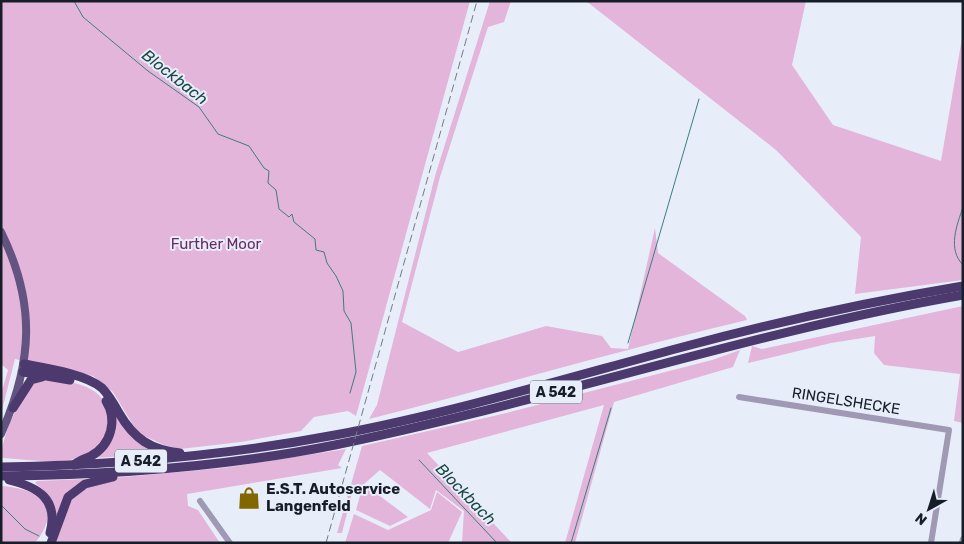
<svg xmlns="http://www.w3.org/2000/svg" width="964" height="544" font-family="Rubik,sans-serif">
<rect width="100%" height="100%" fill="#e7eefa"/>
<g fill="#e3b5da">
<path d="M 1,1 L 470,1 L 356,416 L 348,411 L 314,417 L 301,431 L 241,442 L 180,449 L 164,445 L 138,433 L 113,392 L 93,376 L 15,359 L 1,414 L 1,394 L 8,370 L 1,364 Z"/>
<path d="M 490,1 L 511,1 L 504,22 L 488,27 L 440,177 L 402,322 L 458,352 L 546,326 L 602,336 L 611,348 L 628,349 L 655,228 L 658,253 L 745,316 L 747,320 C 620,350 495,387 369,419 L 377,405 L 435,176 Z"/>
<path d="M 586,1 L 806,1 L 792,65 L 833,125 L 941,161 L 963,32 L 963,280 L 855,294 L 861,237 L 776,150 Z"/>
<path d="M 963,306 L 963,423 L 954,421 L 960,374 L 884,365 L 874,353 L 875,336 L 831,343 L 748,363 L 752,346 L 762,349 Z"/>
<path d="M 740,350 L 733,367 L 614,402 L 575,543 L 565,543 L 604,405 L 427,453 L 512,543 L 462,543 L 464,511 L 436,490 L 430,509 L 380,470 L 364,484 L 408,517 L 390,526 L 356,510 L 363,485 L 352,493 L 342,533 L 337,533 L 362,446 L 498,415 L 712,360 Z"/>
<path d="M 42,379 C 61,380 86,382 100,396 C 120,416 105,449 81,457 C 61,465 23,459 1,458 C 1,438 23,385 42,379 Z"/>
<path d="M 115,410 L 148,449 L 161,454 L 93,458 L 107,447 Z"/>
<path d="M 346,449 L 338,465 L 342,468 L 187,494 L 188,506 L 198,510 L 220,543 L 54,543 L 72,496 L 102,479 L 223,468 Z"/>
<path d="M 85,479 L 70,490 L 56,521 C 53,503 50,494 35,483 L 37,481 Z"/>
<path d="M 1,486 C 39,488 64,508 35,543 L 1,543 Z"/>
<path d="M 437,492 L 462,512 L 448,543 L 345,543 L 354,514 L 388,530 L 431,510 Z"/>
</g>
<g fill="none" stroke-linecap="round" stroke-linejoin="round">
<g stroke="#3b7e80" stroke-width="1">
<path d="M 74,1 L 83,17 L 148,71 L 199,107 L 218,134 L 249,146 L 264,168 L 269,171 L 268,183 L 276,190 L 279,209 L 289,217 L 292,214 L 294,222 L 315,239 L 316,250 L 324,252 L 327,263 L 336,276 L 343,291 L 344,311 L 351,323 L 356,372 L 350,393"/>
<path d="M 963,207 C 957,225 947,249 963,265"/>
<path d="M 628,343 L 699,99"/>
<path d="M 419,460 L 497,543"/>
<path d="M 1,505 L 25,529 L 39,536"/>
<path d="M 571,543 L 611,408"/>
</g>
<g stroke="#a099b4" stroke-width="6">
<path d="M 739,397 L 949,430 L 931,543"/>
<path d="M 200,501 L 230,543"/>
<path d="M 962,543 L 963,539"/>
</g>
<path stroke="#625381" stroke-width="8" d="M 1,232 C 36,303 33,362 1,434"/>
<g stroke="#4c3a6e" stroke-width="9">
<path d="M 24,364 C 45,368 86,374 102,388 C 109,395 114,404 119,413 C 134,439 151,450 180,453"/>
<path d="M 23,372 L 70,380"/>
<path d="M 13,408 L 31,380 L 42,377"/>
<path d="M 74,465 C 79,460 85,459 91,456 C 111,445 118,420 106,401"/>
<path d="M 1,467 C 113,465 224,456 335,435 C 451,413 564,379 679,348 C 772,323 867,302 963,286"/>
<path d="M 1,476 C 113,475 225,467 335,445 C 546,402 750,332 963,295"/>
<path d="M 9,480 C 38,487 59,499 50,533"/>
<path d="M 51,543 L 68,497 L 85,484 L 113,477"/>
</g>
<path stroke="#747a85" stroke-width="1" stroke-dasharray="8 4" stroke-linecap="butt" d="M 326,543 L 477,1"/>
</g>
<defs>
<symbol id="shop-bare" viewBox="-9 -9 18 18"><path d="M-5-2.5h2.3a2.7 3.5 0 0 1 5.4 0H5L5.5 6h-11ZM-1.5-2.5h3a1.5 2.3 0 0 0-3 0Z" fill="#826600" stroke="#e7eefa" stroke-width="2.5" paint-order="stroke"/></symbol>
</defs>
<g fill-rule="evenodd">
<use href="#shop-bare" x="233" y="482" width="32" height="32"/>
</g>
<g text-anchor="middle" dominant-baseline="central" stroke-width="4" stroke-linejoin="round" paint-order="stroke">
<g fill="#e7eefa" stroke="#565c68" stroke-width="1">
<rect x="530" y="380.5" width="52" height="23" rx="4"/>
<rect x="115" y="449.5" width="52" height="23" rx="4"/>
</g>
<g font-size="14" font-weight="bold" fill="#181e29">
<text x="556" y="392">A 542</text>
<text x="141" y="461">A 542</text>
</g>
<g font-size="15" fill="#692961" stroke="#e7eefa">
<text x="216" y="244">Further Moor</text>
</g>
<g font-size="15" fill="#181e29" stroke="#e7eefa">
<text transform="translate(846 401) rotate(9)">RINGELSHECKE</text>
</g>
<g font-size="15" font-weight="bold" fill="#181e29" stroke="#e7eefa" text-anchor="start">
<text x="266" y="489">E.S.T. Autoservice<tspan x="266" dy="17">Langenfeld</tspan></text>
</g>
<g font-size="16" font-style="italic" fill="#1b4645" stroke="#e7eefa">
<text transform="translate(175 77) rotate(38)">Blockbach</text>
<text transform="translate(466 494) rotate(46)">Blockbach</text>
</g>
</g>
<rect width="964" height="544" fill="none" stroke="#181e29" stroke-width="5"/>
<g transform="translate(929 509) rotate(219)" stroke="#e7eefa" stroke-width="4" paint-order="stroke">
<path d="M0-4L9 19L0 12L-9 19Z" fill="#181e29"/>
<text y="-8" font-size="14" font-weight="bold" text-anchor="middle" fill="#181e29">N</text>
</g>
</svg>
